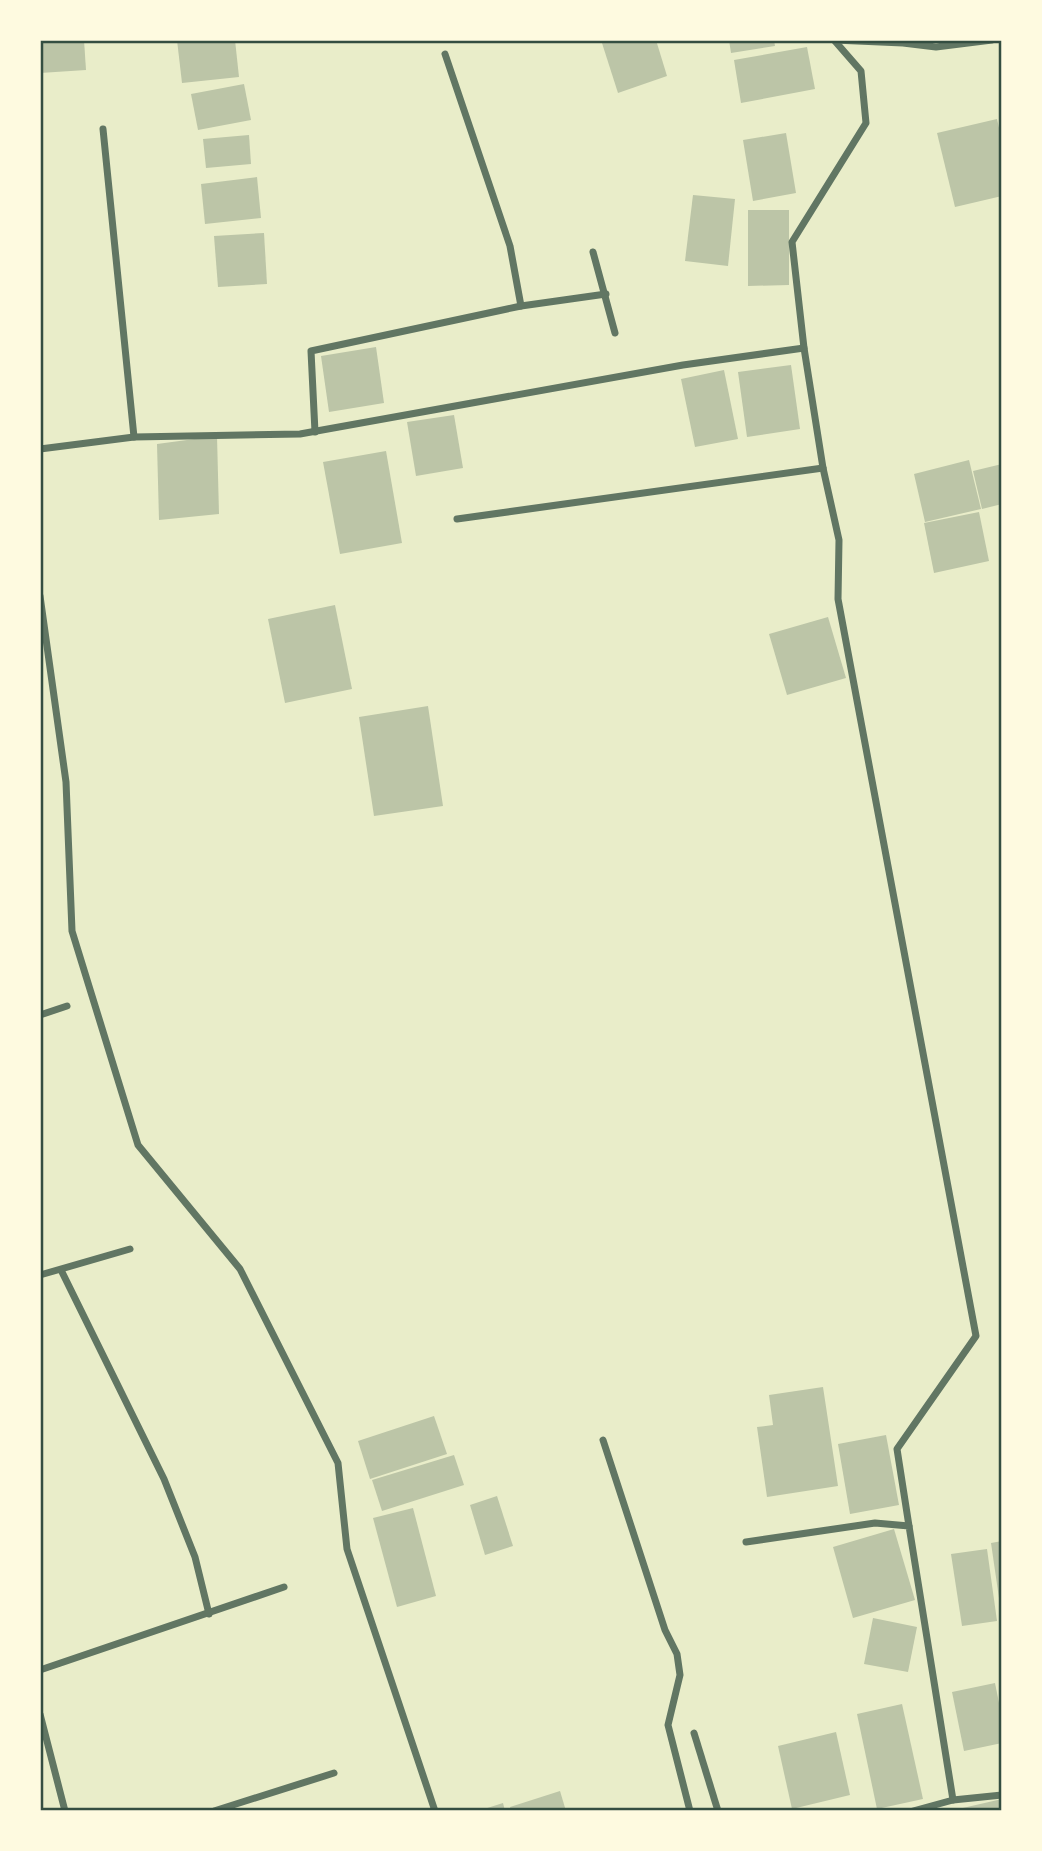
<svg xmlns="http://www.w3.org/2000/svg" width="1042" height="1851" font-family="'Fira Sans',sans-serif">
<rect width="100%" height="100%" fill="#e9edc9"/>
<g fill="#bcc5a7">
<path d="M 40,40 L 84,40 L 86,70 L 40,73 Z"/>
<path d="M 177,40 L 235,40 L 239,77 L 182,83 Z"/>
<path d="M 601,40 L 656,40 L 667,76 L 618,93 Z"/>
<path d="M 729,40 L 774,40 L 775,46 L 731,53 Z"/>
<path d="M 807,47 L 815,89 L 741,103 L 734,60 Z"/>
<path d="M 244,84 L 251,120 L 198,130 L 191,94 Z"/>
<path d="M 997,119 L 1002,141 L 1002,196 L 955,207 L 937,133 Z"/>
<path d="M 786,133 L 796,193 L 753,201 L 743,140 Z"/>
<path d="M 249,135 L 251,164 L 206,168 L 203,139 Z"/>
<path d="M 257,177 L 261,218 L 205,224 L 201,184 Z"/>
<path d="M 693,195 L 735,199 L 728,266 L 685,261 Z"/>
<path d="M 748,210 L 789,210 L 789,285 L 748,286 Z"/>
<path d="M 264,233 L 267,284 L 218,287 L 214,236 Z"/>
<path d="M 376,347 L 384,403 L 329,412 L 321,356 Z"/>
<path d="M 791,365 L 800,429 L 747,437 L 738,372 Z"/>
<path d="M 724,370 L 738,439 L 695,447 L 681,379 Z"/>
<path d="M 454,415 L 463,468 L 416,476 L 407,422 Z"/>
<path d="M 217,436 L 219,514 L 159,520 L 157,444 Z"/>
<path d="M 386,451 L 402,543 L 340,554 L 323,462 Z"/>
<path d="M 969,460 L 981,509 L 925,522 L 914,474 Z"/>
<path d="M 1002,464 L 1002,504 L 982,509 L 973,471 Z"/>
<path d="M 979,512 L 989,561 L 934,573 L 924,523 Z"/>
<path d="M 335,605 L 352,689 L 285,703 L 268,619 Z"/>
<path d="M 828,617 L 846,678 L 787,695 L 769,634 Z"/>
<path d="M 428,706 L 443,806 L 374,816 L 359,717 Z"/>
<path d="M 823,1387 L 838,1486 L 767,1497 L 757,1427 L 773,1425 L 769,1395 Z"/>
<path d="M 434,1416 L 447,1454 L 370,1479 L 358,1441 Z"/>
<path d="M 886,1435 L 899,1505 L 850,1514 L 838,1444 Z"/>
<path d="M 454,1455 L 464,1485 L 382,1511 L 372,1480 Z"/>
<path d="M 497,1496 L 513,1546 L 485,1555 L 470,1505 Z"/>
<path d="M 413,1508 L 436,1596 L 397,1607 L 373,1518 Z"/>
<path d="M 894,1529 L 915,1600 L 853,1618 L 833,1547 Z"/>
<path d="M 1002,1541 L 1002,1605 L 1000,1605 L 991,1543 Z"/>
<path d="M 987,1549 L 997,1621 L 962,1626 L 951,1554 Z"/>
<path d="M 873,1618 L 917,1627 L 908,1672 L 864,1664 Z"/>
<path d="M 995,1683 L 1002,1718 L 1002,1743 L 964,1751 L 952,1692 Z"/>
<path d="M 902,1704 L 923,1799 L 877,1809 L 857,1714 Z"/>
<path d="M 836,1732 L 850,1795 L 792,1809 L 778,1746 Z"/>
<path d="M 560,1791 L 566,1811 L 511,1811 L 510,1807 Z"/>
<path d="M 1002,1799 L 1002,1811 L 954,1811 L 954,1810 Z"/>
<path d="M 503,1803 L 505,1811 L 481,1811 L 481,1810 Z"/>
</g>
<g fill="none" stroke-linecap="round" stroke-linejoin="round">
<g stroke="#617663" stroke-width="7">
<path d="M 834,40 L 861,71 L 866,123 L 792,242 L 804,348 L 823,468 L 839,540 L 838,599 L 976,1336 L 897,1449 L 909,1526"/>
<path d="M 834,40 L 903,43 L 936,47 L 992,40"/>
<path d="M 445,54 L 510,246 L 521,306"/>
<path d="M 103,129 L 134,437"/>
<path d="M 593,252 L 615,333"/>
<path d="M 315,432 L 311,351 L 521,306 L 606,294"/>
<path d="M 40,449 L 134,437 L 300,434 L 683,365 L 804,348"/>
<path d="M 457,519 L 823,468"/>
<path d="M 40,596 L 66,782 L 72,931 L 138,1145 L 240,1269 L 338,1463 L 347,1549 L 435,1811"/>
<path d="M 40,1015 L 67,1006"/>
<path d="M 61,1270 L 164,1479 L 195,1557 L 209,1614"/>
<path d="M 40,1275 L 130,1249"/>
<path d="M 603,1440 L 665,1630 L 677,1654 L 680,1675 L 668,1725 L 690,1811"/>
<path d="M 746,1542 L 875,1523 L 909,1526 L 953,1800"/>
<path d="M 40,1670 L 284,1587"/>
<path d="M 40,1714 L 65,1811"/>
<path d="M 694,1733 L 718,1811"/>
<path d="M 214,1811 L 334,1773"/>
<path d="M 913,1811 L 953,1800 L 1002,1795"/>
</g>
</g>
<rect width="1042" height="1851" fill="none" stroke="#fefae0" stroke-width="84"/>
<rect x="42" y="42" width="958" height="1767" fill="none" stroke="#344e41" stroke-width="2.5"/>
</svg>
